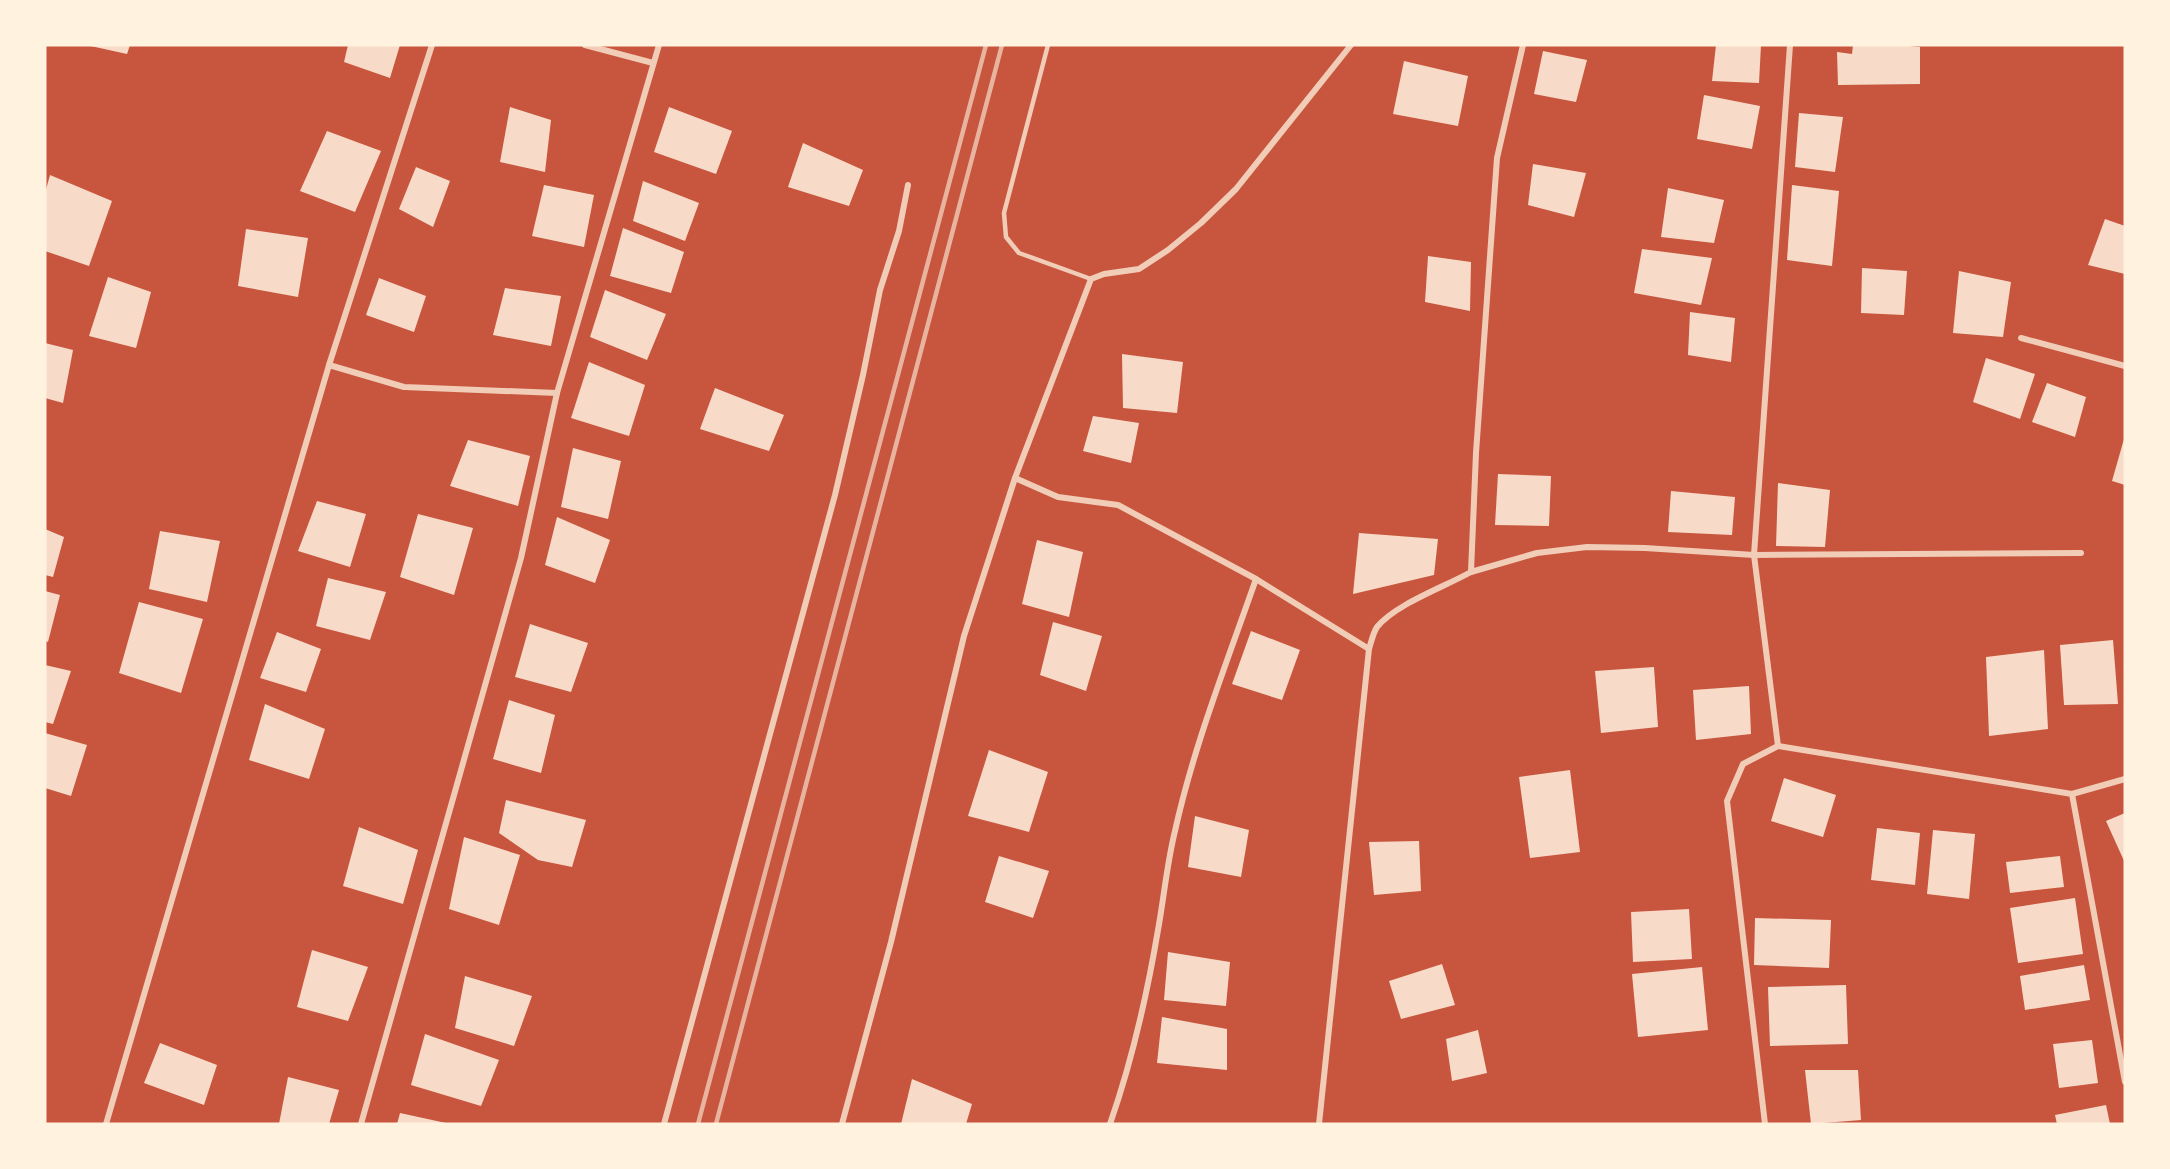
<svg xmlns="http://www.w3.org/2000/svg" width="2170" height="1169" font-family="'Exo 2',sans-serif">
<rect width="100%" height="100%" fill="#c8553d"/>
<g fill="#f7dbc8">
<path d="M 86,45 L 130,45 L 127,54 Z"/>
<path d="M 348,45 L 400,45 L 390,78 L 344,62 Z"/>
<path d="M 1716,45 L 1761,45 L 1759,83 L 1712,81 Z"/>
<path d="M 1853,45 L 1897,45 L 1920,47 L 1920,84 L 1838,85 L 1837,52 L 1852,54 Z"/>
<path d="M 1543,51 L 1587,60 L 1576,102 L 1534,94 Z"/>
<path d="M 1404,61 L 1468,76 L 1458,126 L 1393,114 Z"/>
<path d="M 1704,95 L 1760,106 L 1752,149 L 1697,139 Z"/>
<path d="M 510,107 L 551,120 L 545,172 L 500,162 Z"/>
<path d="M 669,107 L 732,131 L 716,174 L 654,152 Z"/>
<path d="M 1799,113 L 1843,117 L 1835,172 L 1795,167 Z"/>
<path d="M 327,131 L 381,151 L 355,212 L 300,191 Z"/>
<path d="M 803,143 L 863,170 L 849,206 L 788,187 Z"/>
<path d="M 1533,164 L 1586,173 L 1574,217 L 1528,205 Z"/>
<path d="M 416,167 L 450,181 L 433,227 L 399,209 Z"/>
<path d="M 50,175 L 112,201 L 89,266 L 45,251 L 45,193 Z"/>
<path d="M 643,181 L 699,203 L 685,241 L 633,221 Z"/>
<path d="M 544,185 L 594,195 L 584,247 L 532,236 Z"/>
<path d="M 1792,185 L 1839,191 L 1832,266 L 1787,260 Z"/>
<path d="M 1668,188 L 1724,200 L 1714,243 L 1661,237 Z"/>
<path d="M 2105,219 L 2125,226 L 2125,274 L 2088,265 Z"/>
<path d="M 623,228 L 684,252 L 671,293 L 610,276 Z"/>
<path d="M 246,229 L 308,238 L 298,297 L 238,286 Z"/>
<path d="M 1642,249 L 1712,258 L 1701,305 L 1634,293 Z"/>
<path d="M 1428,256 L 1471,262 L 1470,311 L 1425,302 Z"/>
<path d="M 1862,268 L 1907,271 L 1904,315 L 1861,313 Z"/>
<path d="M 1959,271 L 2011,282 L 2003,337 L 1953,333 Z"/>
<path d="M 108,277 L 151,292 L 136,348 L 89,336 Z"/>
<path d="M 379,278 L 426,296 L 414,332 L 366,315 Z"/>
<path d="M 505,288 L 561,296 L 551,346 L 493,335 Z"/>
<path d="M 605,290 L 666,314 L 647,360 L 590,337 Z"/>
<path d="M 1690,312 L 1735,318 L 1731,362 L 1688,355 Z"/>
<path d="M 45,343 L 73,350 L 63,403 L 45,398 Z"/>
<path d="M 1122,354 L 1183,362 L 1177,413 L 1123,408 Z"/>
<path d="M 1986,358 L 2035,374 L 2020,419 L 1973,402 Z"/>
<path d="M 589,362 L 645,385 L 629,436 L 571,418 Z"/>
<path d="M 2047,383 L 2086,397 L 2075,437 L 2032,422 Z"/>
<path d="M 715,388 L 784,415 L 769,451 L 700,429 Z"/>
<path d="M 1093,416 L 1139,423 L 1131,463 L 1083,451 Z"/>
<path d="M 2124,439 L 2125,439 L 2125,485 L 2112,481 Z"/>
<path d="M 468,440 L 530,456 L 518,506 L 450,486 Z"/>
<path d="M 573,448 L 621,461 L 608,519 L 561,507 Z"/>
<path d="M 1498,474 L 1551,476 L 1549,526 L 1495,525 Z"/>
<path d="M 1778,483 L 1830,490 L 1825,547 L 1776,546 Z"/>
<path d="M 1671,491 L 1735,497 L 1732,535 L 1668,532 Z"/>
<path d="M 317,501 L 366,514 L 350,567 L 298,551 Z"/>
<path d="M 418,514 L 473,528 L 454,595 L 400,577 Z"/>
<path d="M 557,517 L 610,540 L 595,583 L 545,565 Z"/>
<path d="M 45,529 L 64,537 L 53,577 L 45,575 Z"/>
<path d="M 160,531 L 220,541 L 207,602 L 149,589 Z"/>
<path d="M 1359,533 L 1438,539 L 1434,575 L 1353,594 Z"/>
<path d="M 1037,540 L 1083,552 L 1069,617 L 1022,604 Z"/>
<path d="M 328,578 L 386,592 L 370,640 L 316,626 Z"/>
<path d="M 45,591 L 60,595 L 48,642 L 45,641 Z"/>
<path d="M 139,602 L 203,619 L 181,693 L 119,673 Z"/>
<path d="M 1053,622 L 1102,636 L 1086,691 L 1040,675 Z"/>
<path d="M 530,624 L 588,643 L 571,692 L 515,677 Z"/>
<path d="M 1251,631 L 1300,650 L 1282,700 L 1232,684 Z"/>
<path d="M 277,632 L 321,649 L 306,692 L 260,678 Z"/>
<path d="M 2113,640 L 2118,704 L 2064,705 L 2060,645 Z"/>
<path d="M 2044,650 L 2048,729 L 1989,736 L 1986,657 Z"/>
<path d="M 45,665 L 71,671 L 53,724 L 45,722 Z"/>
<path d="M 1654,667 L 1658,727 L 1601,733 L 1595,671 Z"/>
<path d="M 1749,686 L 1751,734 L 1696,740 L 1693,690 Z"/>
<path d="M 509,700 L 555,715 L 541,773 L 493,759 Z"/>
<path d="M 265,704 L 325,729 L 309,779 L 249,760 Z"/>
<path d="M 45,733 L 87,745 L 71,796 L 45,788 Z"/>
<path d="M 989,750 L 1048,772 L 1029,832 L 968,816 Z"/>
<path d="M 1570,770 L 1580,852 L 1530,858 L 1519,777 Z"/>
<path d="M 1784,778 L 1836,795 L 1823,837 L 1771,821 Z"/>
<path d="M 506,800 L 586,820 L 572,867 L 538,860 L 499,833 Z"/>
<path d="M 2125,813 L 2125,863 L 2106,821 Z"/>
<path d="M 1195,816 L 1249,830 L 1241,877 L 1188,867 Z"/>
<path d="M 359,827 L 418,850 L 403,904 L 343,886 Z"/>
<path d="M 1877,828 L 1920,833 L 1915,885 L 1871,880 Z"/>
<path d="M 1933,830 L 1975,834 L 1969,899 L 1927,894 Z"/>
<path d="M 464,837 L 520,855 L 499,925 L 449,909 Z"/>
<path d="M 1419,841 L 1421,891 L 1374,895 L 1369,842 Z"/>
<path d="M 999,856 L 1049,871 L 1033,918 L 985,902 Z"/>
<path d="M 2060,856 L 2064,887 L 2010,893 L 2006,862 Z"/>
<path d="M 2075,898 L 2083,954 L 2018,963 L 2010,908 Z"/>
<path d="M 1689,909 L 1692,959 L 1633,962 L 1631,912 Z"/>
<path d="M 1755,918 L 1831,920 L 1829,968 L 1754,965 Z"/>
<path d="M 312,950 L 368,967 L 348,1021 L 297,1007 Z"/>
<path d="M 1168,952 L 1230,962 L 1226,1006 L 1164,1000 Z"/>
<path d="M 1442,964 L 1455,1005 L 1401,1019 L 1389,981 Z"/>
<path d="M 2084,965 L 2090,1000 L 2025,1010 L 2020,976 Z"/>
<path d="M 1702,967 L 1708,1030 L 1638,1037 L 1632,974 Z"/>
<path d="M 465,976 L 532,996 L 514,1046 L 455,1028 Z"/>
<path d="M 1846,985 L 1848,1044 L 1770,1046 L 1768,987 Z"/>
<path d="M 1162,1017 L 1227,1029 L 1227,1070 L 1157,1063 Z"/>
<path d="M 1478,1030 L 1487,1073 L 1452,1081 L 1446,1039 Z"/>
<path d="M 425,1034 L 499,1060 L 481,1106 L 411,1085 Z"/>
<path d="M 2092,1040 L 2098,1083 L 2059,1088 L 2053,1044 Z"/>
<path d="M 160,1043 L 217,1065 L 204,1105 L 144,1083 Z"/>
<path d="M 1805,1070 L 1858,1070 L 1861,1120 L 1811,1124 Z"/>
<path d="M 288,1077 L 339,1090 L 329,1124 L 279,1124 Z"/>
<path d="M 912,1079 L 972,1104 L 966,1124 L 901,1124 Z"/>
<path d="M 2106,1105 L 2110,1124 L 2057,1124 L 2055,1115 Z"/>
<path d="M 400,1113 L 446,1123 L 446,1124 L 397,1124 Z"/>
</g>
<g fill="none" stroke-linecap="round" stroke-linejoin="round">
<path stroke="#f1ccb7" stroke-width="4.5" d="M 1048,45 L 1004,213 L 1006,237 L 1019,253 L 1091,279"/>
<g stroke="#f1ccb7" stroke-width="6">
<path d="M 585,45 L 653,63"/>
<path d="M 1790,45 L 1754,555 L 1778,746 L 2072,794 L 2125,1082"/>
<path d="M 2021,338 L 2125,366"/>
<path d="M 329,365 L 404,387 L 557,393"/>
<path d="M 1015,478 L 1058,497 L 1118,505 L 1256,579 L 1369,649"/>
<path d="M 1471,572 L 1537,553 L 1587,547 L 1645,548 L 1754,555 L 2081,553"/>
<path d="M 2072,794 L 2125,779"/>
<path d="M 106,1124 L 329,365 L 432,45"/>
<path d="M 361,1124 L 521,558 L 557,393 L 659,45"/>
<path d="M 664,1124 L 835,495 L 863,375 L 880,290 L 899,231 L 908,185"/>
<path d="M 842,1124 L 891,942 L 964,636 L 1015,478 L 1091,279 L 1104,274 L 1139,269 L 1168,250 L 1201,223 L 1236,189 L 1351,45"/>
<path d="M 1110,1124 C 1132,1061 1147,995 1158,930 C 1164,897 1167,863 1175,831 C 1194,745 1227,662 1256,579"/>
<path d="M 1319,1124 L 1369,649 C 1371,643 1373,633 1377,627 C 1396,604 1444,587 1471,572 L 1476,453 L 1497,158 L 1523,45"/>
<path d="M 1765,1124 L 1727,801 L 1743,764 L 1778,746"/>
</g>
<g stroke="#e9b49f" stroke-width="4.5">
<path d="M 698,1124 L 986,45"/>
<path d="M 716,1124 L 1002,45"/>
</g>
</g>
<rect width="2170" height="1169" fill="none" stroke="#fff3e0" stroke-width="93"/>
</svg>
